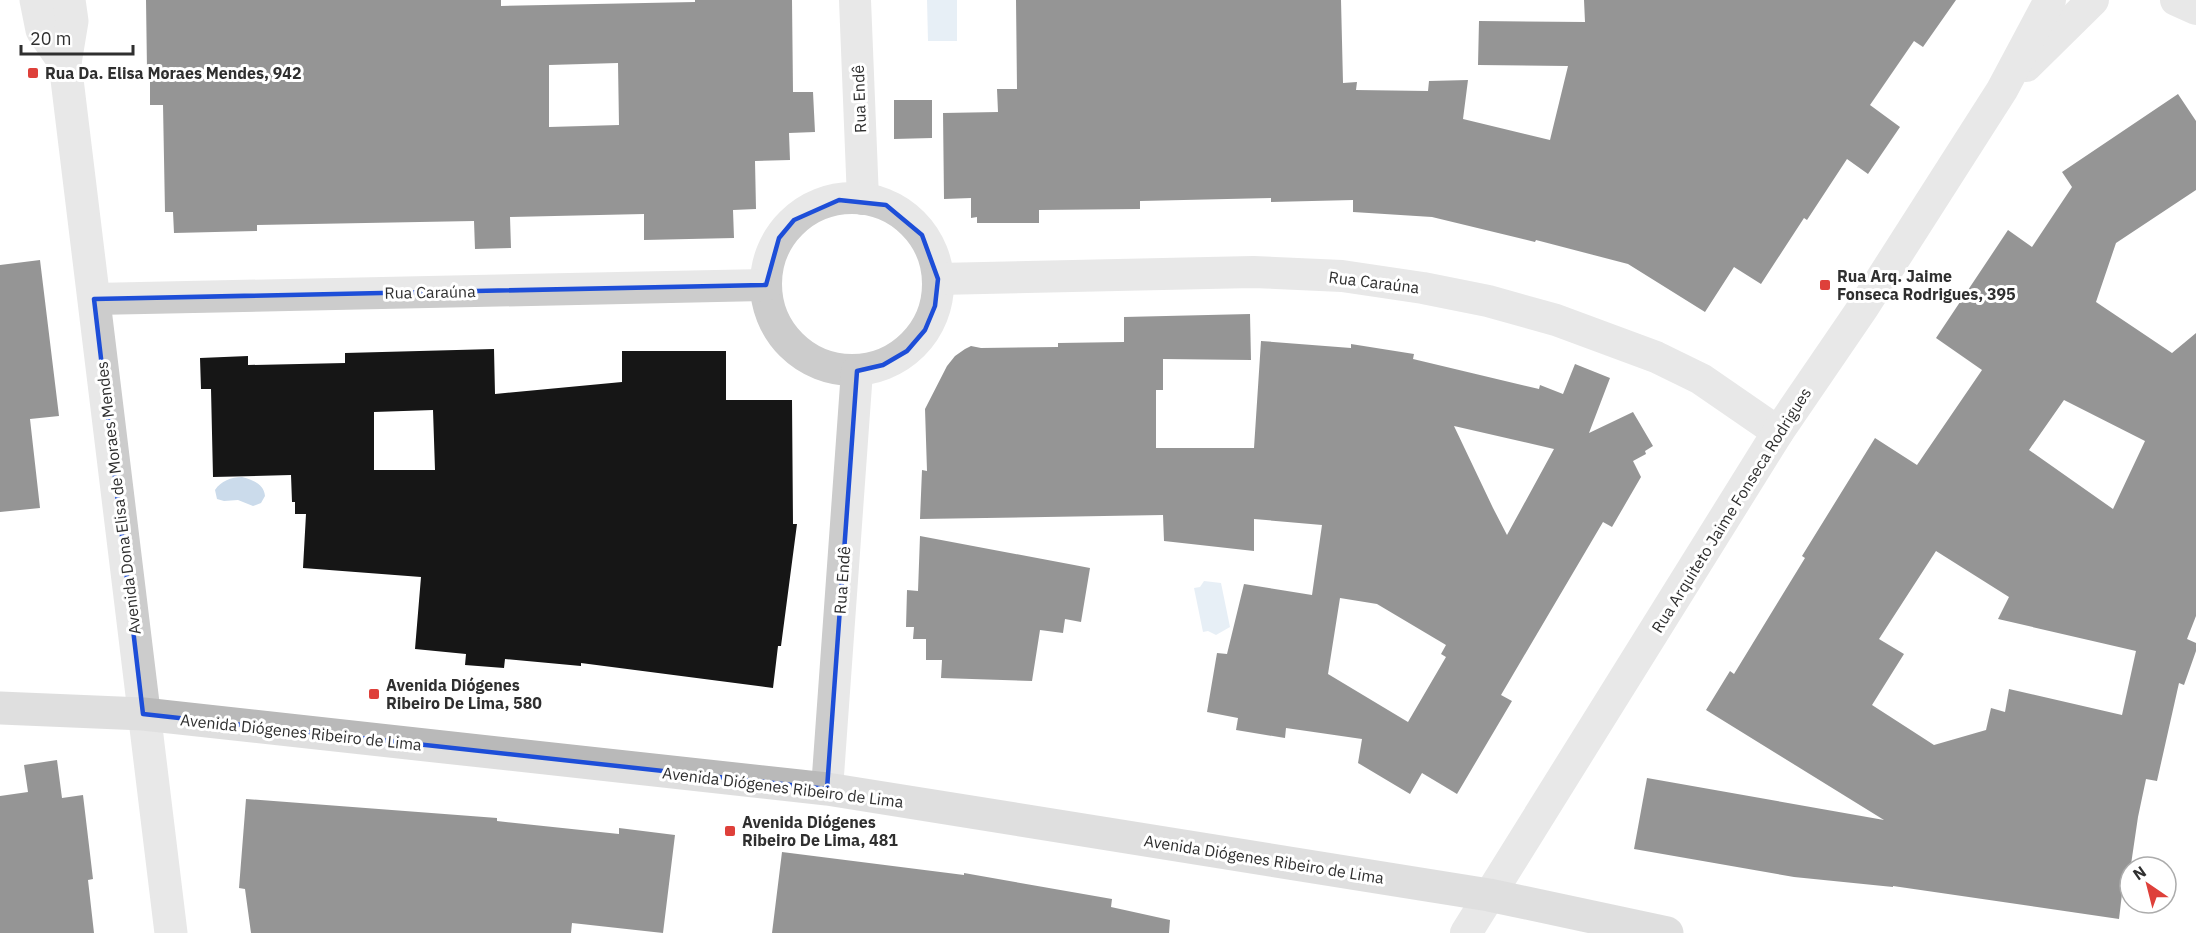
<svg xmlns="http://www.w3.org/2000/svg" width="2196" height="933" font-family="'IBM Plex Sans',sans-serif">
<rect width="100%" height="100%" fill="#fff"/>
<g fill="#cbdbeb">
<path d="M 927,0 L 957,0 L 957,41 L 928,41 Z"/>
<path d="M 242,477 C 253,480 264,484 265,496 L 261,503 L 253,506 L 238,500 L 224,501 L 217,499 L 215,490 C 221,481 231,477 242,477 Z"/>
<path d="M 1204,581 L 1221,583 L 1230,627 L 1216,635 L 1208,631 L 1203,632 L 1194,588 L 1200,587 Z"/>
</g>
<g fill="#161616" fill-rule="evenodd">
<path d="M 146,0 L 501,0 L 501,6 L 695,2 L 695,0 L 792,0 L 793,92 L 813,92 L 815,132 L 789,133 L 790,160 L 755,161 L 756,209 L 733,210 L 734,238 L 644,240 L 644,214 L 510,217 L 511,248 L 475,249 L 474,221 L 257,225 L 257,231 L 174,233 L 173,212 L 165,212 L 163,105 L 150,105 L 150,70 L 147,70 ZM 618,63 L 619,125 L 549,127 L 549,65 Z"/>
<path d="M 1016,0 L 1341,0 L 1343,83 L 1357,82 L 1356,90 L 1428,91 L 1429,81 L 1468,80 L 1463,119 L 1550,140 L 1568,66 L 1478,65 L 1479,21 L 1585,22 L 1584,0 L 1956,0 L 1923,47 L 1914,41 L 1870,105 L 1900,127 L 1868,174 L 1847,159 L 1807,220 L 1804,218 L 1761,284 L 1734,267 L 1705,312 L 1628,264 L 1536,240 L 1535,242 L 1432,217 L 1353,212 L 1353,200 L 1271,202 L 1271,198 L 1140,201 L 1140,209 L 1039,210 L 1039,223 L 977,223 L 977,217 L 971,218 L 971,198 L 944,199 L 943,113 L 998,112 L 997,89 L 1017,89 Z"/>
<path d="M 2178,94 L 2196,121 L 2196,190 L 2116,243 L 2096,302 L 2172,353 L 2196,333 L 2196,616 L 2187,639 L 2196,643 L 2196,651 L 2184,685 L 2179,683 L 2157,781 L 2146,779 L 2138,817 L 2129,878 L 2124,877 L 2119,919 L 1893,886 L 1893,887 L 1794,877 L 1634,849 L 1647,778 L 1884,820 L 1706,710 L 1730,671 L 1734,674 L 1805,558 L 1802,556 L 1875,438 L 1917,465 L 1982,370 L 1936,338 L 2008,230 L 2032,247 L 2072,187 L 2062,172 ZM 2064,400 L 2145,441 L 2113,509 L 2029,450 ZM 1936,551 L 2009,597 L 1998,619 L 2136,651 L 2122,715 L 2009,689 L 2005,712 L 1991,708 L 1986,730 L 1934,745 L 1872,705 L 1904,654 L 1879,639 Z"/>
<path d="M 894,100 L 932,100 L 932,138 L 894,139 Z"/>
<path d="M 40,260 L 59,416 L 30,419 L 40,508 L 0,512 L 0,265 Z"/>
<path d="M 1250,314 L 1251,360 L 1163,359 L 1163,390 L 1156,390 L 1156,448 L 1254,448 L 1261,341 L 1351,348 L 1351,344 L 1414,354 L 1413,359 L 1539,389 L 1540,385 L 1563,394 L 1575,364 L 1610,378 L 1589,433 L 1633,412 L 1653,446 L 1645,451 L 1646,454 L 1633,461 L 1641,477 L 1612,527 L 1603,522 L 1501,695 L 1512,701 L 1457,794 L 1422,773 L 1410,794 L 1358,763 L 1362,739 L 1286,728 L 1285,738 L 1236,730 L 1238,718 L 1207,712 L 1217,653 L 1227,654 L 1244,584 L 1312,595 L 1322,525 L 1254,519 L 1254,551 L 1164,541 L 1163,515 L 920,519 L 922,470 L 927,471 L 925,409 L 947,366 L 955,356 L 965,349 L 971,346 L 981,348 L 1058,347 L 1058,343 L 1124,342 L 1124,317 ZM 1454,426 L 1554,449 L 1507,535 L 1493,508 ZM 1340,598 L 1377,604 L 1446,645 L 1441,654 L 1446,657 L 1408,722 L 1328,674 Z"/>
<path d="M 494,349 L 495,394 L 622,382 L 622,351 L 726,351 L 726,400 L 792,400 L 793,524 L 797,524 L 781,646 L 778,646 L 773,688 L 581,663 L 581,666 L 505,659 L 504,668 L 465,665 L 466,654 L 415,649 L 421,577 L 303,568 L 306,514 L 295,514 L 295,502 L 292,502 L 291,475 L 213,477 L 211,389 L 201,389 L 200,358 L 248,356 L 248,365 L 345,363 L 345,353 ZM 433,410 L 435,470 L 374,470 L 374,412 Z"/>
<path d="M 920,536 L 1090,568 L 1081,622 L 1065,619 L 1063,633 L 1040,630 L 1032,681 L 941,678 L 942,660 L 926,660 L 926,639 L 913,639 L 914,627 L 906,627 L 907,590 L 918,591 Z"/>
<path d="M 57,760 L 62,798 L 83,795 L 93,879 L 88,880 L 94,933 L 0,933 L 0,796 L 28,792 L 24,765 Z"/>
<path d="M 246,799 L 497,818 L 497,821 L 619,834 L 619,828 L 675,835 L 663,933 L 572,923 L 571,933 L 251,933 L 245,889 L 239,888 Z"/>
<path d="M 782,852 L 964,875 L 964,873 L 1112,899 L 1111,907 L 1170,920 L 1169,933 L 772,933 Z"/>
</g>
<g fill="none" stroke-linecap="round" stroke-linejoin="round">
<g stroke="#ccc" stroke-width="32">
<path d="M 855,0 L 863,199"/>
<path d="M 2176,0 L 2196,9"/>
<path d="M 2026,66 L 2093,0"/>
<circle cx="852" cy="284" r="86"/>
<path d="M 938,279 L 1253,272 L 1342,276 L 1423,288 L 1488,301 L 1556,320 L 1656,357 L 1701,379 L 1778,432"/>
<path d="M 94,299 L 766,285"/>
<path d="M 827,789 L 857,371"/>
<path d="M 1466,933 L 1778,432 L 1864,306 L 2002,90 L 2050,0"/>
</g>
<g stroke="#ccc" stroke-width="33">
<path d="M 36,0 L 42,30 L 65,63"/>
<path d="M 69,0 L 72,21 L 65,63 L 171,933"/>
</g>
<path stroke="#b9b9b9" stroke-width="33" d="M 0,708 L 143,714 L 827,789 L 1489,895 L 1667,933"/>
</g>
<path d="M0 0H2196V933H0ZM 839,200 L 886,205 L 922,235 L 938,279 L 935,306 L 925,330 L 907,351 L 883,365 L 857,371 L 827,789 L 143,714 L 94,299 L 766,285 L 779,238 L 794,220 Z" fill="#fff" fill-opacity=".55" fill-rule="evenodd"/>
<path fill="none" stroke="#1d4ed8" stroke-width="4.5" stroke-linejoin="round" d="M 839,200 L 886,205 L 922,235 L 938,279 L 935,306 L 925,330 L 907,351 L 883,365 L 857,371 L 827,789 L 143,714 L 94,299 L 766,285 L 779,238 L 794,220 Z"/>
<g fill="#de403a" stroke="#fff" stroke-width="2">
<rect x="27" y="67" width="12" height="12" rx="3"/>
<rect x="1819" y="279" width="12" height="12" rx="3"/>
<rect x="368" y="688" width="12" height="12" rx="3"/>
<rect x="724" y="825" width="12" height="12" rx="3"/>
</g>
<g text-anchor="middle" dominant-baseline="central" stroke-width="6" stroke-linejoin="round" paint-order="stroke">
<g font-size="16" font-weight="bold" fill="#2f2f2f" stroke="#fff" text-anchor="start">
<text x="45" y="73">Rua Da. Elisa Moraes Mendes, 942</text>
<text x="1837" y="276">Rua Arq. Jaime<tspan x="1837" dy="18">Fonseca Rodrigues, 395</tspan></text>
<text x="386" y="685">Avenida Diógenes<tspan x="386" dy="18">Ribeiro De Lima, 580</tspan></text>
<text x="742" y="822">Avenida Diógenes<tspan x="742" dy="18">Ribeiro De Lima, 481</tspan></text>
</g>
<g font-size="16" fill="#2f2f2f" stroke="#fff">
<text transform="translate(859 99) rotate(-92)">Rua Endê</text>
<text transform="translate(1374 282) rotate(7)">Rua Caraúna</text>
<text transform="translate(430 292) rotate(-1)">Rua Caraúna</text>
<text transform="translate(118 498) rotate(-97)">Avenida Dona Elisa de Moraes Mendes</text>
<text transform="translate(1731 510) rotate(-58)">Rua Arquiteto Jaime Fonseca Rodrigues</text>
<text transform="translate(842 580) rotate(-86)">Rua Endê</text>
<text transform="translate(301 732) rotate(6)">Avenida Diógenes Ribeiro de Lima</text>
<text transform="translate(783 787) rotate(7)">Avenida Diógenes Ribeiro de Lima</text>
<text transform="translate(1264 859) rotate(9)">Avenida Diógenes Ribeiro de Lima</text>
</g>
</g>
<g transform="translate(2148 885) rotate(325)"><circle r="28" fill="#ffffff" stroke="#acacac" stroke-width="1.5"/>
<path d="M0-4.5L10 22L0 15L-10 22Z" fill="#de403a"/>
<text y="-9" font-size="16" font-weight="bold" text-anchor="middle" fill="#2f2f2f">N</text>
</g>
<path d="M21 45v9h112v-9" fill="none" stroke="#2f2f2f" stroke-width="3"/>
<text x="30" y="45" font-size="18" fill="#2f2f2f" stroke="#ffffff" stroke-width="4.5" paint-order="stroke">20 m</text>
</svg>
